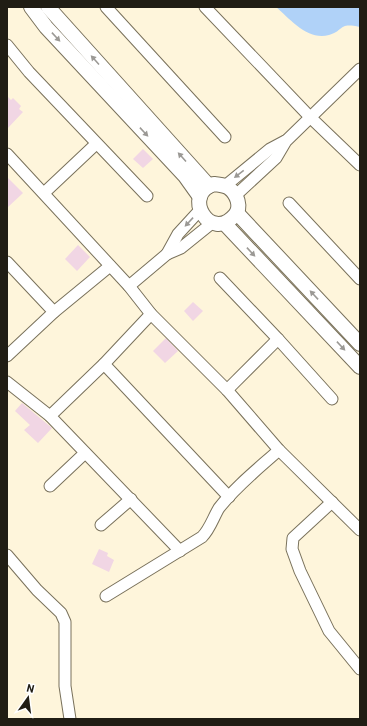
<svg xmlns="http://www.w3.org/2000/svg" width="367" height="726" font-family="Barlow,sans-serif">
<rect width="100%" height="100%" fill="#fef5db"/>
<path fill="#b0d2f8" d="M 276,7 L 360,7 L 360,27 C 338,22 345,30 329,35 C 308,41 290,19 276,7 Z"/>
<g fill="#f1d6e4">
<path d="M 7,96 L 11,100 L 13,98 L 21,106 L 19,109 L 23,112 L 7,129 Z"/>
<path d="M 143,149 L 153,159 L 143,168 L 133,159 Z"/>
<path d="M 7,177 L 23,193 L 7,208 Z"/>
<path d="M 78,245 L 90,257 L 77,271 L 65,259 Z"/>
<path d="M 193,302 L 203,311 L 193,321 L 184,311 Z"/>
<path d="M 166,338 L 178,351 L 165,363 L 153,351 Z"/>
<path d="M 22,403 L 52,428 L 38,443 L 24,430 L 30,425 L 15,411 Z"/>
<path d="M 99,549 L 108,553 L 107,556 L 114,560 L 109,572 L 92,564 Z"/>
</g>
<g fill="none" stroke-linecap="round" stroke-linejoin="round">
<defs>
<g id="minor">
<path d="M 106,7 L 225,137"/>
<path d="M 205,7 L 310,117 L 360,165"/>
<path d="M 7,45 L 29,72 L 147,196"/>
<path d="M 7,154 L 129,286 L 151,314 L 227,390 L 279,450 L 360,530"/>
<path d="M 225,186 L 270,149 L 285,141"/>
<path d="M 44,193 L 96,144"/>
<path d="M 236,195 L 276,158 L 286,141 L 360,69"/>
<path d="M 289,203 L 360,279"/>
<path d="M 167,254 L 178,234 L 200,210"/>
<path d="M 7,262 L 54,312"/>
<path d="M 220,278 L 278,339 L 332,399"/>
<path d="M 129,286 L 167,254 L 181,248 L 212,223"/>
<path d="M 7,356 L 54,312 L 110,266"/>
<path d="M 104,364 L 229,497"/>
<path d="M 7,382 L 50,416 L 180,551"/>
<path d="M 227,390 L 278,339"/>
<path d="M 50,416 L 104,364 L 151,314"/>
<path d="M 50,486 L 85,453"/>
<path d="M 332,502 L 293,538 L 292,549 L 300,571 L 329,631 L 360,669"/>
<path d="M 101,525 L 131,499"/>
<path d="M 7,555 L 37,590 L 61,613 L 65,622 L 65,686 L 70,719"/>
<path d="M 106,596 L 202,537 C 210,529 213,518 219,508 C 236,486 259,468 279,450"/>
</g>
<g id="tertiary">
<path d="M 31,7 L 46,27 L 185,176 L 200,197"/>
<path d="M 48,7 L 209,186"/>
<path d="M 214,184 C 220,185 225,185 229,188 C 237,194 242,207 235,215 C 210,244 181,194 214,184 Z"/>
<path d="M 237,213 L 360,344"/>
<path d="M 225,224 L 360,367"/>
</g>
</defs>
<use href="#minor" stroke="#79715b" stroke-width="13"/>
<use href="#tertiary" stroke="#79715b" stroke-width="16"/>
<use href="#minor" stroke="#fff" stroke-width="11"/>
<use href="#tertiary" stroke="#fff" stroke-width="14"/>
</g>
<defs><path id="oneway-solid" d="M-6-.8H1V-3.2L6.5 0L1 3.2V.8H-6Z"/></defs>
<g fill="#9b9995">
<use href="#oneway-solid" transform="translate(56 37) rotate(47)"/>
<use href="#oneway-solid" transform="translate(95 60) rotate(-132)"/>
<use href="#oneway-solid" transform="translate(144 132) rotate(47)"/>
<use href="#oneway-solid" transform="translate(182 157) rotate(-132)"/>
<use href="#oneway-solid" transform="translate(239 174) rotate(142)"/>
<use href="#oneway-solid" transform="translate(189 222) rotate(133)"/>
<use href="#oneway-solid" transform="translate(251 252) rotate(47)"/>
<use href="#oneway-solid" transform="translate(314 295) rotate(-133)"/>
<use href="#oneway-solid" transform="translate(341 346) rotate(47)"/>
</g>
<rect width="367" height="726" fill="none" stroke="#201d14" stroke-width="16"/>
<g transform="translate(28 698) rotate(14)" stroke="#ffffff" stroke-width="3" paint-order="stroke">
<path d="M0-3L7 15L0 10L-7 15Z" fill="#201d14"/>
<text y="-6" font-size="11" font-weight="bold" text-anchor="middle" fill="#201d14">N</text>
</g>
</svg>
